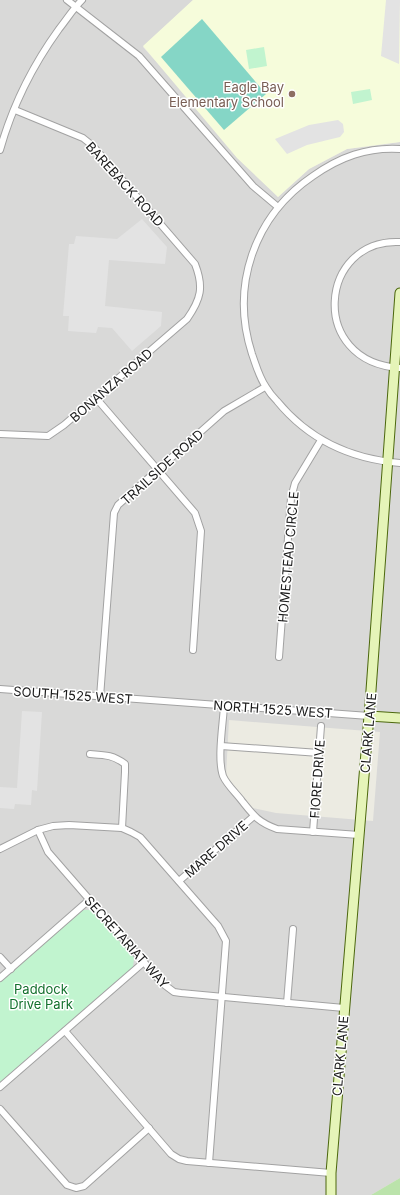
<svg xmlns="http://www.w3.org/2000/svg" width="400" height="1195" font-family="Inter,sans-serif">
<rect width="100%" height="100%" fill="#ecebe2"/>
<path fill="#d9d9d8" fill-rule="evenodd" d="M 0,0 L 193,0 L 143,47 L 278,197 L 309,169 L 347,149 L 400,142 L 400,1178 L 371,1195 L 0,1195 ZM 229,720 L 380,732 L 373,821 L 276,813 L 253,808 L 226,776 Z"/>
<path fill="#f6fcdb" d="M 193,0 L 400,0 L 400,142 L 347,149 L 309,169 L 278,197 L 237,158 L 143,46 Z"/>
<path fill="#bbe3ab" d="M 400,1178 L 400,1195 L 371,1195 Z"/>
<g fill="#c1f4cf">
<path d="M 264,47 L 267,66 L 249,69 L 246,50 Z"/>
<path d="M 370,89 L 372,100 L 353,104 L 351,92 Z"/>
<path d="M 83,910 L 92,910 L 134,958 L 133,967 L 0,1082 L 0,982 Z"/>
</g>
<path fill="#85d6c6" d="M 202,19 L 266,94 L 224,130 L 161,57 Z"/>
<g fill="#e3e3e3">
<path d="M 386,0 L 400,0 L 399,64 L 381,56 Z"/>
<path d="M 338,120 L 343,124 L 344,132 L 340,137 L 307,145 L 287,154 L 275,139 L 309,125 Z"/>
<path d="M 142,219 L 167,247 L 165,264 L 109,260 L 105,306 L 162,312 L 161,326 L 132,351 L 112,328 L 98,327 L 96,333 L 68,331 L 69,316 L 63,316 L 69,244 L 74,244 L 76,236 L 117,239 Z"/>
<path d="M 22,711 L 42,712 L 37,791 L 32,790 L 31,805 L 15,804 L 14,809 L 0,808 L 0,787 L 17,788 Z"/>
</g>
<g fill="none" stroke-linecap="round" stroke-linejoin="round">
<defs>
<g id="street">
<path d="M 67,0 L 139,56 L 253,186 L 278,207"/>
<path d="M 400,149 C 367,147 340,157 313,176 C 254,216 230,286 252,354 C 256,365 259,377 266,387 C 269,392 273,397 277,401 C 309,440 350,459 400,463"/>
<path d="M 0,150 C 12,107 33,65 59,29 C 67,19 73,9 82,0"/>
<path d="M 400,242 C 319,238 307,362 400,368"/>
<path d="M 96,398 L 195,513 L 201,531 L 193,650"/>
<path d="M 0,434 L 48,436 L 64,425 L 187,319 C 201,299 204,287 195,264 L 93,146 L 83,138 L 15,110"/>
<path d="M 279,657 L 291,498 L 295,483 L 321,440"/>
<path d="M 0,689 L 369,716"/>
<path d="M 100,697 L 114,513 L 118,505 L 224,411 L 265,387"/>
<path d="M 224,706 C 223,724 217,759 223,776 C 227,785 236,793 242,801 C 254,816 258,822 277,829 L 359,835"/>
<path d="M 221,746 L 319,753"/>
<path d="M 90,754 C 105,755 113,755 125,764 L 125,772 L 122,828"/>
<path d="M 38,830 L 48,852 L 162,983 L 174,992 L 181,993 L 344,1008"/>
<path d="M 313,832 L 321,726"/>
<path d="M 0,849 L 38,830 L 53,826 L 69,825 L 122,828 L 131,832 L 140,837 L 218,926 L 226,941 L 209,1163"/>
<path d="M 179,881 L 254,816"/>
<path d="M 0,957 L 11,969"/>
<path d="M 0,978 L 89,900"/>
<path d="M 287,1003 L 293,929"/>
<path d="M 65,1031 L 171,1154 L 179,1159 L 187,1161 L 331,1173"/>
<path d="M 0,1087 L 144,962"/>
<path d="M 0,1109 L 67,1185 L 76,1188 L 84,1186 L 149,1128"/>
</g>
<g id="secondary">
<path d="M 369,716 L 400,718"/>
<path d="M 331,1195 L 331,1173 L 370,704 L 400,293"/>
</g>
</defs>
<use href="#street" stroke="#a2a2a2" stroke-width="8"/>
<use href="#secondary" stroke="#4c680d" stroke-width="11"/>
<use href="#street" stroke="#fff" stroke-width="6"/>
<use href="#secondary" stroke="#e5f4b8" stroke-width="9"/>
</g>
<circle fill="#8d6e63" stroke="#fff" stroke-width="1.5" cx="292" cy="94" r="4"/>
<g text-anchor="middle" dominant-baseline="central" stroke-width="3" stroke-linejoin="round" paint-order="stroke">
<g font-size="13" fill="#785e54" stroke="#fff" text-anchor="end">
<text x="284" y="87">Eagle Bay<tspan x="284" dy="15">Elementary School</tspan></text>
</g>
<g font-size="13" fill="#1b1b1b" stroke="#fff">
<text transform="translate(125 184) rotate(48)">BAREBACK ROAD</text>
<text transform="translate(111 385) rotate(-41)">BONANZA ROAD</text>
<text transform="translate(162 467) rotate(-42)">TRAILSIDE ROAD</text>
<text transform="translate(288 557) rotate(-85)">HOMESTEAD CIRCLE</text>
<text transform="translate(73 695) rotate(4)">SOUTH 1525 WEST</text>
<text transform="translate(273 709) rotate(4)">NORTH 1525 WEST</text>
<text transform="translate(368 733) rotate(-85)">CLARK LANE</text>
<text transform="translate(317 779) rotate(-86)">FIORE DRIVE</text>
<text transform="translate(216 849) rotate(-41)">MARE DRIVE</text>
<text transform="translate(127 942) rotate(48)">SECRETARIAT WAY</text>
<text transform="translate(340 1056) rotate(-85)">CLARK LANE</text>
</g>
<g font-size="13" fill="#13702d" stroke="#fff">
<text x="41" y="989">Paddock<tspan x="41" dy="15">Drive Park</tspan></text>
</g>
</g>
</svg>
